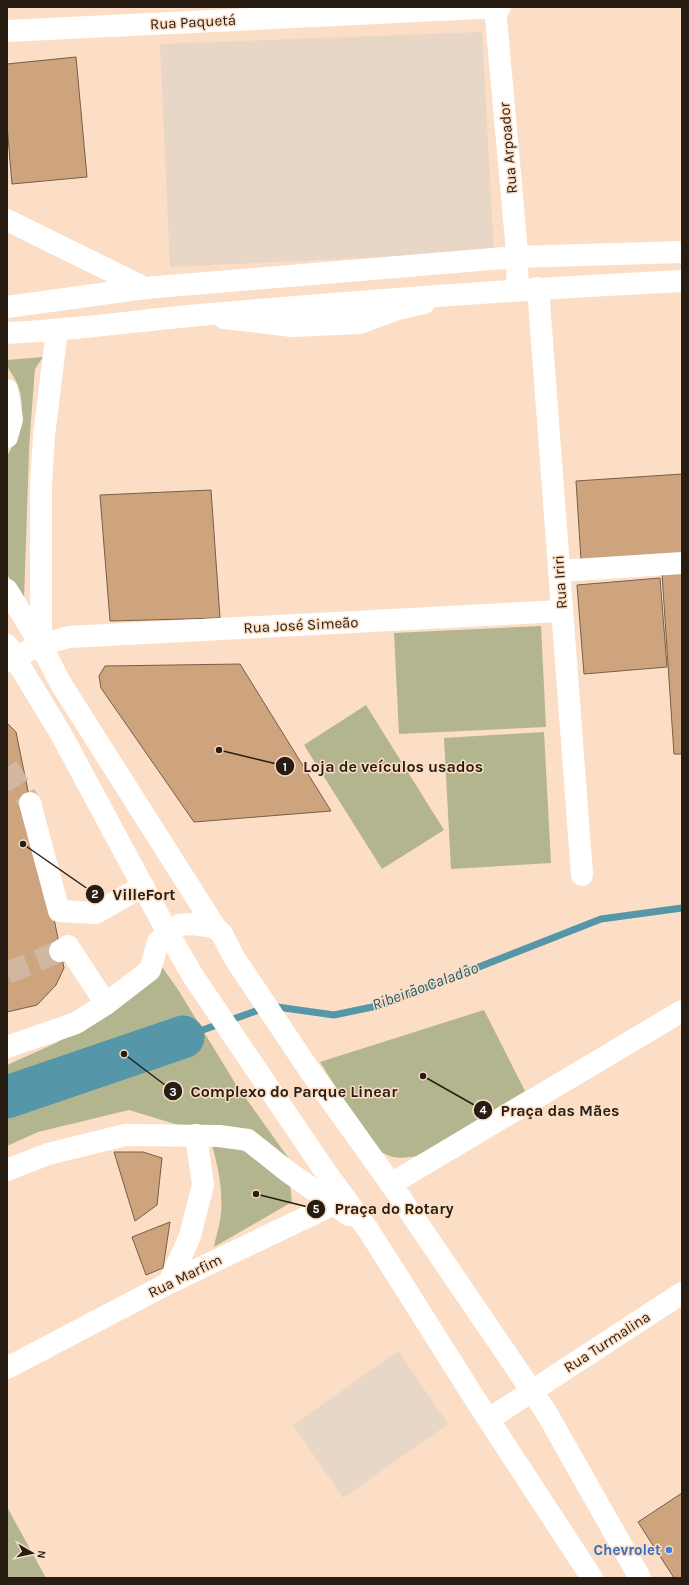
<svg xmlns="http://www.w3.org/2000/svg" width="689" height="1585" font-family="Karla,sans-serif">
<rect width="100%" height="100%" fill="#fbdec5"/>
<g fill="#e8d7c6">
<path d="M 482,32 L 494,252 L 170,267 L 160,44 Z"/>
<path d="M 398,1351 L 448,1424 L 343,1498 L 293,1425 Z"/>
</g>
<g fill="#b3b58e">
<path d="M 43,357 L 35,369 L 32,406 L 29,450 L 24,600 L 7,574 L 7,456 C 21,434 28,404 15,379 C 11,372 7,369 7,360 Z"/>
<path d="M 541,626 L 546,727 L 399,734 L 394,633 Z"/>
<path d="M 366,705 L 444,830 L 382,869 L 304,745 Z"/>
<path d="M 544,732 L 551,863 L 451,869 L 444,738 Z"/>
<path d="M 157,960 L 177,988 L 235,1083 L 297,1170 L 185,1127 L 129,1110 L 38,1132 L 7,1146 L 7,1065 L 56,1043 L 123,1004 Z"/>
<path d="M 484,1010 L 525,1091 L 418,1156 C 397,1159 393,1159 375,1149 L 320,1062 Z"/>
<path d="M 211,1142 L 238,1148 L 264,1161 L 290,1183 L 292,1202 L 214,1247 C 216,1236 220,1224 221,1213 C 223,1190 218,1165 211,1142 Z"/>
<path d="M 7,1507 L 46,1578 L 7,1578 Z"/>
</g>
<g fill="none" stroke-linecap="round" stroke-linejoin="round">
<path stroke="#5597a8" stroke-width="7" d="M 183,1037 L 270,1006 L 334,1015 L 382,1005 L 601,919 L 682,908"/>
<path stroke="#5597a8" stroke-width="43" d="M 7,1097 L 183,1037"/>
</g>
<g fill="#cea47e" stroke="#775e48">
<path d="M 76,57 L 87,177 L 12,184 L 7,125 L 7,64 Z"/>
<path d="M 682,474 L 682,553 L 581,560 L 576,481 Z"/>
<path d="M 211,490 L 220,618 L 110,621 L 100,495 Z"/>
<path d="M 682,572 L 682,754 L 674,754 L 662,574 Z"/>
<path d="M 660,578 L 667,667 L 584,674 L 577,585 Z"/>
<path d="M 240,664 L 331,811 L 194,822 L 101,688 L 99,676 L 105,666 Z"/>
<path d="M 7,723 L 16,732 L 64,968 L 56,985 L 37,1005 L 7,1012 Z"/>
<path d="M 114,1152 L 143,1152 L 162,1158 L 157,1205 L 135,1221 Z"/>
<path d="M 170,1222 L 163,1268 L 146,1275 L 132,1237 Z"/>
<path d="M 682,1493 L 682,1578 L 674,1578 L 638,1522 Z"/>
</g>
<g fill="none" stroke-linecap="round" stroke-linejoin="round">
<g stroke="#d1b7a1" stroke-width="22" stroke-dasharray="22 11" stroke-linecap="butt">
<path d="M 7,767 L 30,803"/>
<path d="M 7,973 L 60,951"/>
</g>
<g stroke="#fff" stroke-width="22">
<path d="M 495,7 L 516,241 L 518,290"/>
<path d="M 7,31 L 500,7"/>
<path d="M 538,288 L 582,875"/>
<path d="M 224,318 L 292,326 L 360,323 L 398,309 L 424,303"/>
<path d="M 559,571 L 682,563"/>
<path d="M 7,661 L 41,645 L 69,637 L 562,611"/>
<path d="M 30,803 L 59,911 L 96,913 L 143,886"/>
<path d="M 60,951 L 68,946 L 106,1004"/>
<path d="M 391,1184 L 682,1011"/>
<path d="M 169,1283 L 190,1236 L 203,1185 L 196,1135"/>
<path d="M 7,1368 L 169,1283 L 334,1204 L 330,1187"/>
</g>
<g stroke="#fff" stroke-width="22">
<path d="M 7,220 L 145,288"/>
<path d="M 7,307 L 145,288 L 517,257 L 682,252"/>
<path d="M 7,333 C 72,330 135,321 200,315 C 360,301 521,289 682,281"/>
<path d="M 7,390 L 12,419 L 7,437"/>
<path d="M 7,590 L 41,645 L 61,684 L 215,927 L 222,934 L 235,959 L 308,1068 L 391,1184 L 546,1412 L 640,1578"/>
<path d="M 7,645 L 61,734 L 168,933 L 193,976 L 325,1171 L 369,1231 L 475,1399 L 592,1578"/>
<path d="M 41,645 L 41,485 L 44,436 L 57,330"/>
<path d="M 7,1047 L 76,1023 L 106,1004 L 150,970 L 158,942 L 179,925 L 192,924 L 215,927"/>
<path d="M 7,1170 L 48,1154 L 125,1135 L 219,1136 L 248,1140 L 287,1171 L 349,1215"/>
<path d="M 489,1419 L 682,1293"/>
</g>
</g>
<circle fill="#3f7fe0" stroke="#fbdec5" stroke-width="1.5" cx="669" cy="1550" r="4"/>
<g text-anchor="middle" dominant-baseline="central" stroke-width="3" stroke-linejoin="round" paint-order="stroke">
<g font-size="15" fill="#271d13" stroke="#fbdec5">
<text transform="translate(193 22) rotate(-3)">Rua Paquetá</text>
<text transform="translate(508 148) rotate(-95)">Rua Arpoador</text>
<text transform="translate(560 582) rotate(-94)">Rua Iriri</text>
<text transform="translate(301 625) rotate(-3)">Rua José Simeão</text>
<text transform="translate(185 1276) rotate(-26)">Rua Marfim</text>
<text transform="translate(607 1342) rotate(-33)">Rua Turmalina</text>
</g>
<g font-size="15" font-weight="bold" fill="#366cbe" stroke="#fbdec5" text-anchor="end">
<text x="661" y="1550">Chevrolet</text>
</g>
<g font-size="16" font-style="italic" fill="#245a68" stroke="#fbdec5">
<text transform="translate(425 986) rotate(-20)">Ribeirão Caladão</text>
</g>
</g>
<path fill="none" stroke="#271d13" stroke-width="1.5" d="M219 750L285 766M23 844L95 894M124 1054L173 1091M423 1076L483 1110M256 1194L316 1209"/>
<g fill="#271d13" stroke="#fbdec5" stroke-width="1.5">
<circle cx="219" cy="750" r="4"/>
<circle cx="23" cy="844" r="4"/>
<circle cx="124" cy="1054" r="4"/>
<circle cx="423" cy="1076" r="4"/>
<circle cx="256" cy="1194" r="4"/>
<circle cx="285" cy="766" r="10"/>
<circle cx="95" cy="894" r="10"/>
<circle cx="173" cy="1091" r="10"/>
<circle cx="483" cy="1110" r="10"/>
<circle cx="316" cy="1209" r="10"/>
</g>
<g font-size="12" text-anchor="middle" font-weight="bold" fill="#fff">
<text x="285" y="771">1</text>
<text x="95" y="898">2</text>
<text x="173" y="1096">3</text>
<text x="483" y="1114">4</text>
<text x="316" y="1213">5</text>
</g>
<g font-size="16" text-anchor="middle" font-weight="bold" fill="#271d13" stroke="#fbdec5" stroke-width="3" stroke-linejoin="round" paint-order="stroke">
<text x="393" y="772">Loja de veículos usados</text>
<text x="144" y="900">VilleFort</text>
<text x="294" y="1097">Complexo do Parque Linear</text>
<text x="560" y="1116">Praça das Mães</text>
<text x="394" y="1214">Praça do Rotary</text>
</g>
<rect width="689" height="1585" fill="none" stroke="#271d13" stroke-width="16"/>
<g transform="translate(32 1553) rotate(99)" stroke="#fbdec5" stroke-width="3" paint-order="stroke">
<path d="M0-3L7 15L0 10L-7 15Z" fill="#271d13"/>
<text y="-6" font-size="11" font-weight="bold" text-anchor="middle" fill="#271d13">N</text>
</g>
</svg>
